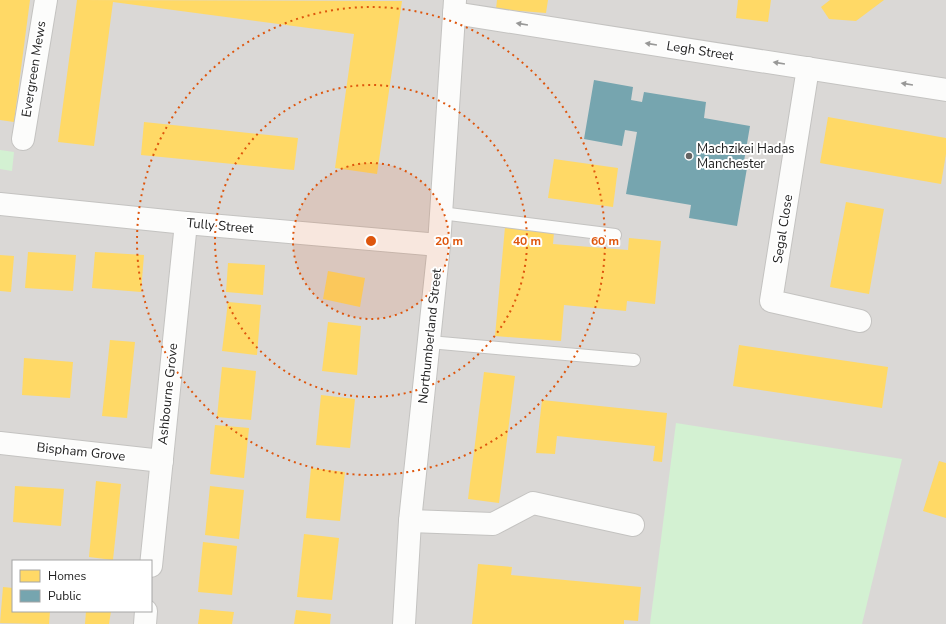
<svg xmlns="http://www.w3.org/2000/svg" width="946" height="624" font-family="'Nunito Sans',sans-serif">
<rect width="100%" height="100%" fill="#ebe9e5"/>
<path fill="#dad8d6" fill-rule="evenodd" d="M 0,0 L 946,0 L 946,624 L 0,624 ZM 13,561 L 151,561 L 151,611 L 13,611 Z"/>
<g fill="#d3f1d2">
<path d="M 0,150 L 14,152 L 12,171 L 0,169 Z"/>
<path d="M 676,423 L 902,459 L 862,624 L 650,624 Z"/>
</g>
<g fill="#ffd966">
<path d="M 0,0 L 30,0 L 14,122 L 0,120 Z"/>
<path d="M 77,0 L 402,1 L 377,174 L 335,168 L 354,34 L 113,2 L 94,146 L 58,142 Z"/>
<path d="M 497,0 L 548,0 L 546,13 L 496,9 Z"/>
<path d="M 738,0 L 771,0 L 768,22 L 736,18 Z"/>
<path d="M 830,0 L 884,0 L 856,21 L 829,19 L 821,7 Z"/>
<path d="M 828,117 L 946,138 L 946,154 L 941,184 L 820,163 Z"/>
<path d="M 144,122 L 298,138 L 294,170 L 141,155 Z"/>
<path d="M 554,159 L 618,168 L 613,207 L 548,198 Z"/>
<path d="M 846,202 L 884,209 L 869,294 L 830,287 Z"/>
<path d="M 505,227 L 554,232 L 553,244 L 628,250 L 629,238 L 661,241 L 655,304 L 627,301 L 626,311 L 564,305 L 561,341 L 495,336 Z"/>
<path d="M 28,252 L 76,255 L 73,291 L 25,288 Z"/>
<path d="M 95,252 L 144,255 L 141,292 L 92,288 Z"/>
<path d="M 0,255 L 14,256 L 11,292 L 0,291 Z"/>
<path d="M 228,263 L 265,265 L 263,295 L 226,292 Z"/>
<path d="M 328,271 L 365,278 L 360,307 L 323,299 Z"/>
<path d="M 228,302 L 261,305 L 257,355 L 222,351 Z"/>
<path d="M 328,322 L 361,326 L 357,375 L 322,371 Z"/>
<path d="M 110,340 L 135,342 L 127,418 L 102,416 Z"/>
<path d="M 739,345 L 888,367 L 882,408 L 733,386 Z"/>
<path d="M 24,358 L 73,362 L 70,398 L 22,395 Z"/>
<path d="M 222,367 L 256,371 L 251,420 L 217,417 Z"/>
<path d="M 484,372 L 515,376 L 499,503 L 468,499 Z"/>
<path d="M 321,395 L 355,399 L 350,448 L 316,445 Z"/>
<path d="M 542,400 L 667,413 L 662,462 L 653,461 L 655,446 L 557,436 L 555,454 L 536,453 Z"/>
<path d="M 215,425 L 249,428 L 244,478 L 210,474 Z"/>
<path d="M 939,461 L 946,463 L 946,518 L 923,511 Z"/>
<path d="M 311,468 L 345,472 L 340,521 L 306,518 Z"/>
<path d="M 96,481 L 121,484 L 113,560 L 89,557 Z"/>
<path d="M 15,486 L 64,489 L 61,526 L 13,522 Z"/>
<path d="M 210,486 L 244,490 L 239,539 L 205,535 Z"/>
<path d="M 304,534 L 339,538 L 332,600 L 297,597 Z"/>
<path d="M 203,542 L 237,546 L 232,595 L 198,592 Z"/>
<path d="M 478,564 L 512,567 L 511,575 L 641,587 L 638,621 L 624,620 L 624,624 L 472,624 Z"/>
<path d="M 3,587 L 13,588 L 13,611 L 50,611 L 49,624 L 0,623 Z"/>
<path d="M 200,609 L 234,612 L 232,624 L 198,624 Z"/>
<path d="M 296,610 L 331,614 L 330,624 L 294,624 Z"/>
<path d="M 86,611 L 111,611 L 109,624 L 85,624 Z"/>
</g>
<path fill="#76a5af" d="M 594,80 L 633,87 L 631,100 L 642,102 L 644,92 L 706,102 L 704,118 L 750,126 L 743,167 L 747,168 L 737,226 L 689,218 L 691,205 L 626,194 L 637,132 L 625,130 L 622,146 L 584,139 Z"/>
<g fill="none" stroke-linecap="round" stroke-linejoin="round">
<defs>
<g id="service">
<path d="M 441,213 L 615,235"/>
<path d="M 429,342 L 634,360"/>
</g>
<g id="minor">
<path d="M 454,13 L 946,90"/>
<path d="M 808,68 L 771,301 L 860,321"/>
<path d="M 23,139 L 46,0"/>
<path d="M 0,204 L 186,223 L 439,245"/>
<path d="M 0,443 L 162,461"/>
<path d="M 410,521 L 493,524 L 533,503 L 633,525"/>
<path d="M 151,566 L 186,223"/>
<path d="M 145,624 L 146,611"/>
</g>
<path id="tertiary" d="M 404,624 L 410,521 L 439,245 L 455,0"/>
</defs>
<use href="#service" stroke="#c4c3c1" stroke-width="14"/>
<use href="#minor" stroke="#c4c3c1" stroke-width="24"/>
<use href="#tertiary" stroke="#c4c3c1" stroke-width="24"/>
<use href="#service" stroke="#fcfcfb" stroke-width="12"/>
<use href="#minor" stroke="#fcfcfb" stroke-width="22"/>
<use href="#tertiary" stroke="#fcfcfb" stroke-width="22"/>
</g>
<defs><path id="oneway-solid" d="M-6-.8H1V-3.2L6.5 0L1 3.2V.8H-6Z"/></defs>
<g fill="#989897">
<use href="#oneway-solid" transform="translate(522 24) rotate(-171)"/>
<use href="#oneway-solid" transform="translate(651 44) rotate(-171)"/>
<use href="#oneway-solid" transform="translate(779 63) rotate(-171)"/>
<use href="#oneway-solid" transform="translate(907 84) rotate(-171)"/>
</g>
<circle cx="371" cy="241" r="78" fill="#de560d" fill-opacity=".12"/>
<g fill="none" stroke="#de560d" stroke-width="2" stroke-dasharray="2 4">
<circle cx="371" cy="241" r="78"/>
<circle cx="371" cy="241" r="156"/>
<circle cx="371" cy="241" r="234"/>
</g>
<circle fill="#656463" stroke="#fff" stroke-width="1.5" cx="689" cy="156" r="4"/>
<g text-anchor="middle" dominant-baseline="central" stroke-width="4" stroke-linejoin="round" paint-order="stroke">
<g font-size="13" fill="#1d1d1d" stroke="#fff">
<text transform="translate(700 51) rotate(9)">Legh Street</text>
<text transform="translate(34 69) rotate(-81)">Evergreen Mews</text>
<text transform="translate(220 226) rotate(5)">Tully Street</text>
<text transform="translate(783 229) rotate(-81)">Segal Close</text>
<text transform="translate(430 336) rotate(-84)">Northumberland Street</text>
<text transform="translate(168 394) rotate(-84)">Ashbourne Grove</text>
<text transform="translate(81 452) rotate(6)">Bispham Grove</text>
</g>
<g font-size="13" fill="#1d1d1d" stroke="#fff" text-anchor="start">
<text x="697" y="149">Machzikei Hadas<tspan x="697" dy="15">Manchester</tspan></text>
</g>
</g>
<circle cx="371" cy="241" r="6" fill="#de560d" stroke="#fff" stroke-width="2"/>
<g font-size="12" text-anchor="middle" font-weight="bold" fill="#de560d" stroke="#fff" stroke-width="4" stroke-linejoin="round" paint-order="stroke">
<text x="449" y="245">20 m</text>
<text x="527" y="245">40 m</text>
<text x="605" y="245">60 m</text>
</g>
<rect x="12" y="560" width="140" height="52" fill="#ffffff" stroke="#a5a5a5"/>
<rect x="20" y="570" width="20" height="12" fill="#ffd966" stroke="#a5a5a5"/>
<text x="48" y="580" font-size="12" fill="#1d1d1d">Homes</text>
<rect x="20" y="590" width="20" height="12" fill="#76a5af" stroke="#a5a5a5"/>
<text x="48" y="600" font-size="12" fill="#1d1d1d">Public</text>
</svg>
